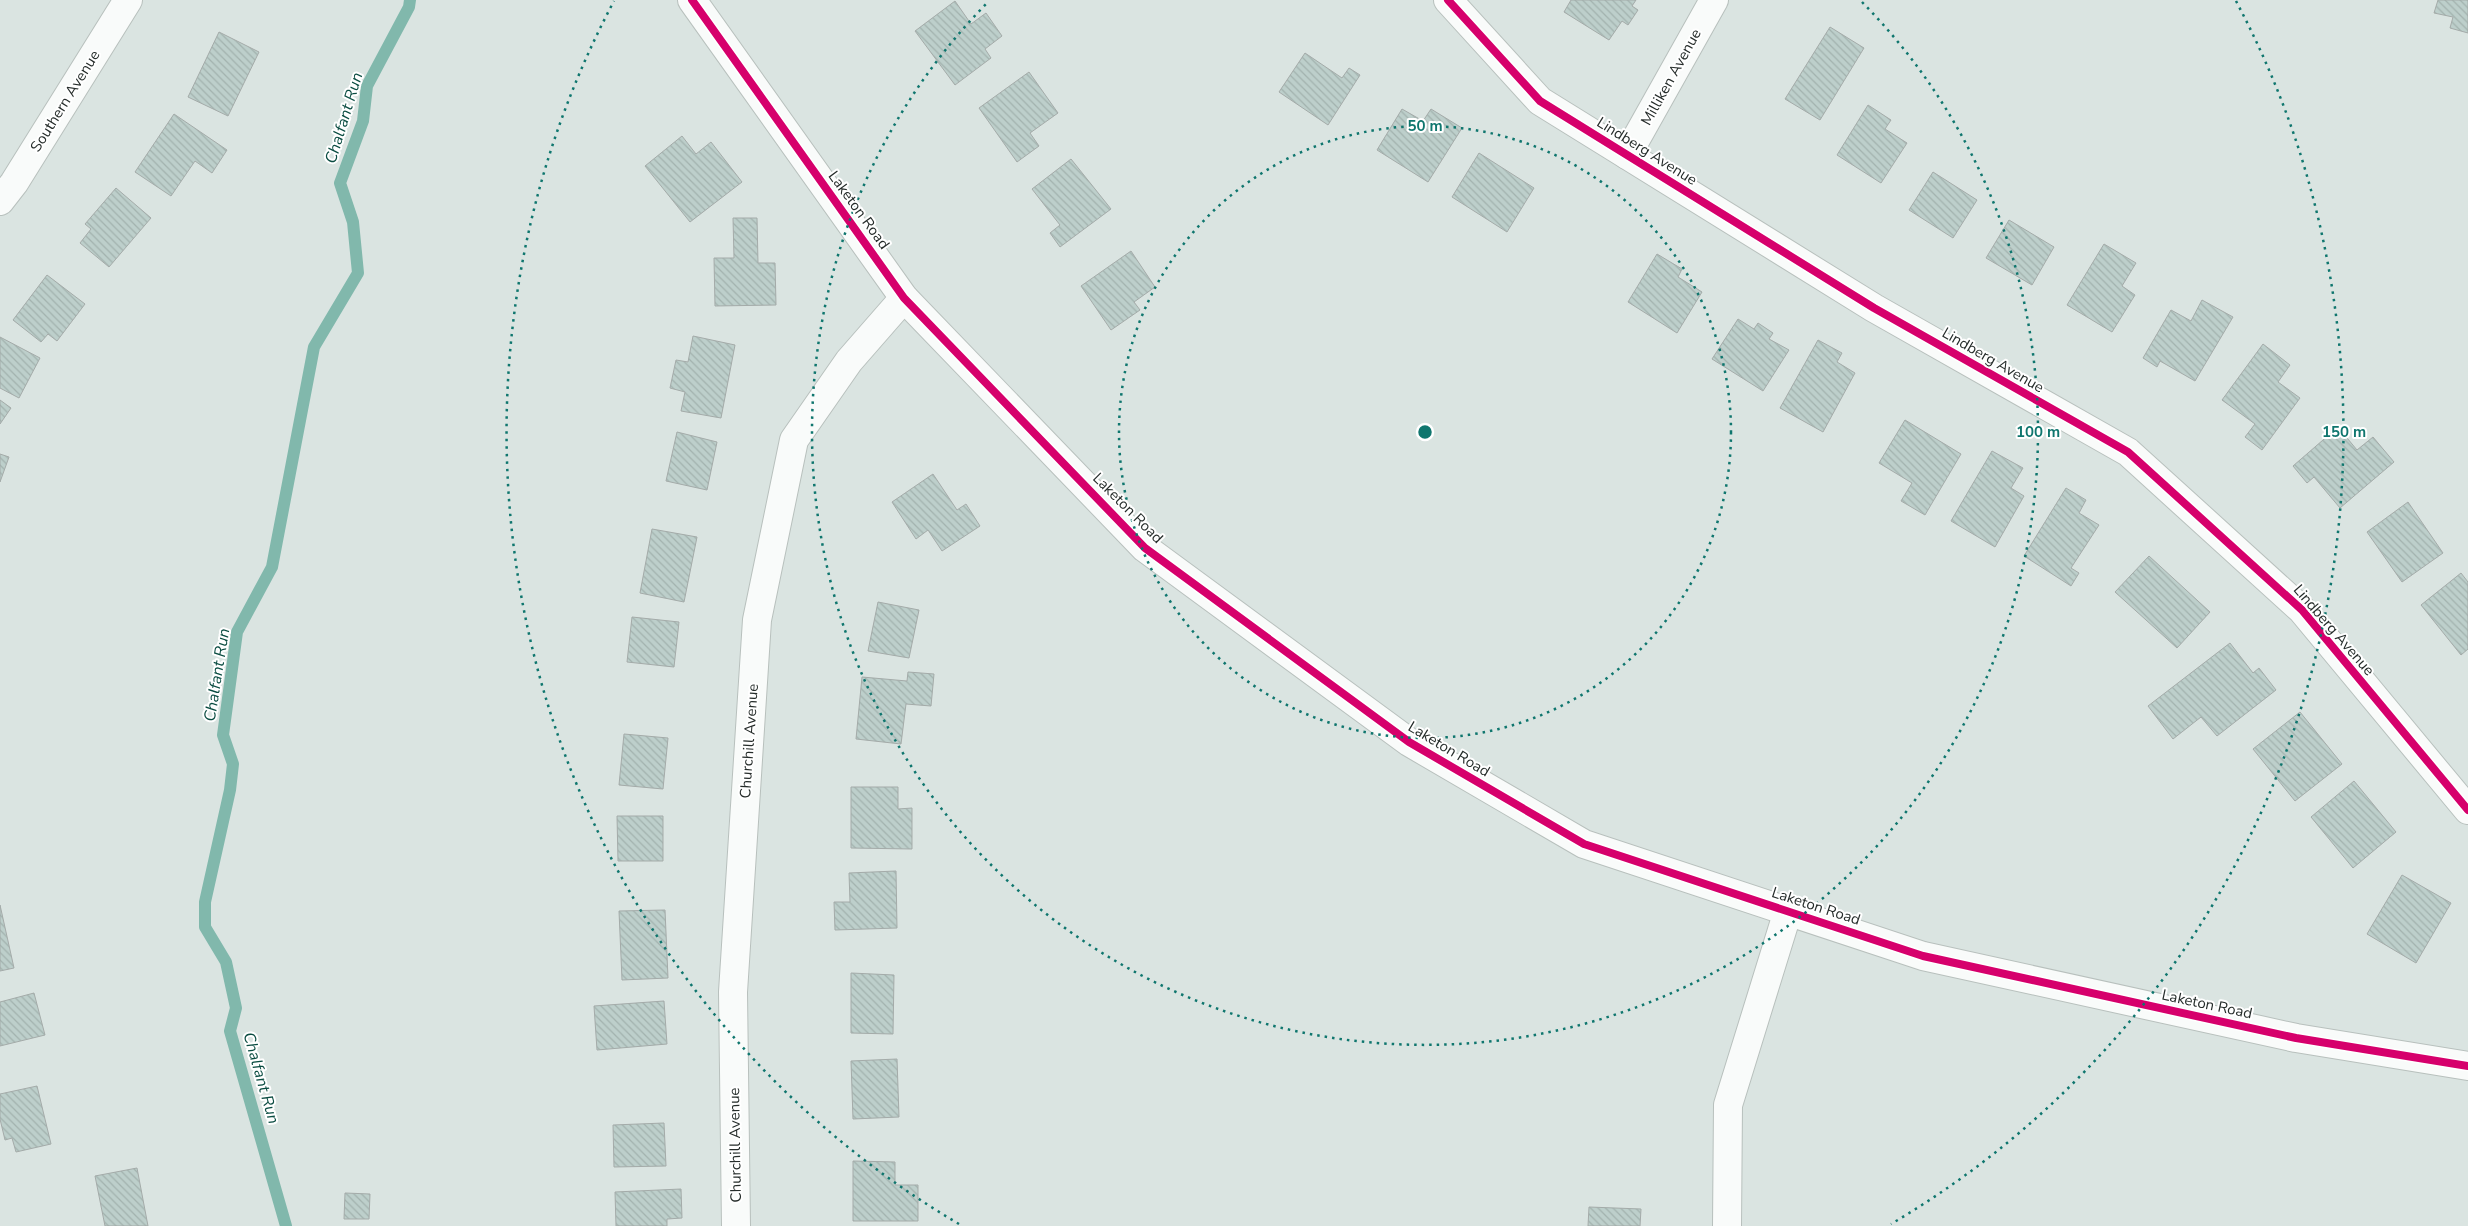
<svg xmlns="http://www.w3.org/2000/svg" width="2468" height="1226" font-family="'Nunito Sans',sans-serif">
<defs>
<pattern id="building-back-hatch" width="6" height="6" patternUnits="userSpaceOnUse" patternTransform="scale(1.25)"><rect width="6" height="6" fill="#bdcfcb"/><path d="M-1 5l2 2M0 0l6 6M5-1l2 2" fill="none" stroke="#a2b2ae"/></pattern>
</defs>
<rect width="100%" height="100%" fill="#dae4e1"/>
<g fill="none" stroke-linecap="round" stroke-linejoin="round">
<path stroke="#81b8ac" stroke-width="12" d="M 286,1226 L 230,1031 L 236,1008 L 226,962 L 205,927 L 205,902 L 230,790 L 233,764 L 223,735 L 237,632 L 272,567 L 314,347 L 358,273 L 353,222 L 340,183 L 363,121 L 367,86 L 409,7 L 410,0"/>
</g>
<g fill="url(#building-back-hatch)" stroke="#a4aba9">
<path d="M 1571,0 L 1636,0 L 1632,6 L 1638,10 L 1628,25 L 1622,21 L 1609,40 L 1564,12 Z"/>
<path d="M 2438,0 L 2468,0 L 2468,33 L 2450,28 L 2453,17 L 2434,13 Z"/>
<path d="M 955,1 L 971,24 L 986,13 L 1002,36 L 985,49 L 991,58 L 955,85 L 915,31 Z"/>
<path d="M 1830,27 L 1864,48 L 1820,120 L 1785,99 Z"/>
<path d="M 219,32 L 259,52 L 228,116 L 188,97 Z"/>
<path d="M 1305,53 L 1342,78 L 1349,68 L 1360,75 L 1328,125 L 1279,92 Z"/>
<path d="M 1029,72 L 1058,113 L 1030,133 L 1039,146 L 1017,162 L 979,108 Z"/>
<path d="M 1868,105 L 1891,120 L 1885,129 L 1907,143 L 1881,183 L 1837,155 Z"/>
<path d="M 1402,109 L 1423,121 L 1431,109 L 1462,128 L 1428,182 L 1377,150 Z"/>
<path d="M 174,114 L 227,150 L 212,173 L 195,161 L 171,196 L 135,172 Z"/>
<path d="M 682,136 L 696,154 L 711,142 L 742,182 L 690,222 L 645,166 Z"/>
<path d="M 1479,153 L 1534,188 L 1507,232 L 1452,197 Z"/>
<path d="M 1071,159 L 1111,209 L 1060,247 L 1050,233 L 1060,225 L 1032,189 Z"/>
<path d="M 1933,172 L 1977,200 L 1953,238 L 1909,210 Z"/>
<path d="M 116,188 L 151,218 L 109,267 L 80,243 L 91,229 L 85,224 Z"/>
<path d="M 733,218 L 757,218 L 758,263 L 775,263 L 776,305 L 715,306 L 714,258 L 734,258 Z"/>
<path d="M 2009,220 L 2054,247 L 2032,285 L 1986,258 Z"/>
<path d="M 2104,244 L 2136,263 L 2122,286 L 2135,295 L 2112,332 L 2067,305 Z"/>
<path d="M 1131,251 L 1155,287 L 1134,302 L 1140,310 L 1111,330 L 1081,286 Z"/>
<path d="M 1657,254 L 1682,269 L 1678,277 L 1702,292 L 1677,333 L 1628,302 Z"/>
<path d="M 47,275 L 85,304 L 57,341 L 48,334 L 41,342 L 13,320 Z"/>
<path d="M 2202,300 L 2233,317 L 2195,381 L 2160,361 L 2157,367 L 2143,358 L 2171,310 L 2191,321 Z"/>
<path d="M 1738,319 L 1754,329 L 1758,323 L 1773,333 L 1769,339 L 1789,350 L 1763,391 L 1712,359 Z"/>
<path d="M 693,336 L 735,345 L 721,418 L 681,411 L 685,392 L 670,388 L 676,360 L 688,362 Z"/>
<path d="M 0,337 L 40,358 L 19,398 L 0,388 Z"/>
<path d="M 1818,340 L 1842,353 L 1837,362 L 1855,373 L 1823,432 L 1780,408 Z"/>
<path d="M 2263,344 L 2290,365 L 2278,382 L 2300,398 L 2262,450 L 2245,437 L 2255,424 L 2222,400 Z"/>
<path d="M 0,400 L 11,408 L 0,424 Z"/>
<path d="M 1905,420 L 1961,454 L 1925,515 L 1901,501 L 1912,483 L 1879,463 Z"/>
<path d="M 2338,427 L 2357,450 L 2373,437 L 2394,462 L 2340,508 L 2314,477 L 2307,483 L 2293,466 Z"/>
<path d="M 677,432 L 717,442 L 707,490 L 666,481 Z"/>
<path d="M 1992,451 L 2023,468 L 2011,488 L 2024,496 L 1995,547 L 1951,521 Z"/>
<path d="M 0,454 L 9,457 L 0,482 Z"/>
<path d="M 933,474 L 957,510 L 966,504 L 980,526 L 942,551 L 928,530 L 916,539 L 892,502 Z"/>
<path d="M 2066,488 L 2086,500 L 2079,513 L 2099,525 L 2071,568 L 2079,573 L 2071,586 L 2024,556 Z"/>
<path d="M 2408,502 L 2443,553 L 2402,582 L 2367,532 Z"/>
<path d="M 652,529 L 697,537 L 684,602 L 640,593 Z"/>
<path d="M 2149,556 L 2210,612 L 2177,648 L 2115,592 Z"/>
<path d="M 2461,573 L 2468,582 L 2468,649 L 2461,655 L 2421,605 Z"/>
<path d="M 878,602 L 919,610 L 909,658 L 868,651 Z"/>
<path d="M 632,617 L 679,622 L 674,667 L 627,662 Z"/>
<path d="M 2230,643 L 2253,673 L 2259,668 L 2276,690 L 2217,736 L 2201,717 L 2173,739 L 2148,706 Z"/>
<path d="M 908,672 L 934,674 L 931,706 L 906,704 L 901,744 L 856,739 L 862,677 L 907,681 Z"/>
<path d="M 2300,712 L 2342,764 L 2295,801 L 2253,749 Z"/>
<path d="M 624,734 L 668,738 L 663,789 L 619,785 Z"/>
<path d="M 2354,781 L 2396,832 L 2353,868 L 2311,817 Z"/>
<path d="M 851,787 L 898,787 L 898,809 L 912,808 L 912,849 L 851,848 Z"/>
<path d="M 617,816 L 663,816 L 663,861 L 618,861 Z"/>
<path d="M 896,871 L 897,928 L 835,930 L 834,902 L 850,902 L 849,873 Z"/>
<path d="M 2402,875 L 2451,903 L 2416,963 L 2367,934 Z"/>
<path d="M 0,905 L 14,968 L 0,971 Z"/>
<path d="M 665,910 L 668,978 L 622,980 L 619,911 Z"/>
<path d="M 851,973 L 894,975 L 893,1034 L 851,1033 Z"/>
<path d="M 34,993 L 45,1035 L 0,1046 L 0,1002 Z"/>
<path d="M 664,1001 L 667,1044 L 597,1050 L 594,1006 Z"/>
<path d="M 897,1059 L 899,1117 L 853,1119 L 851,1061 Z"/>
<path d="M 37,1086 L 51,1144 L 16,1152 L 12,1138 L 5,1140 L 0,1119 L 0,1094 Z"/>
<path d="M 664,1123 L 666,1166 L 614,1167 L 613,1125 Z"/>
<path d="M 853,1161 L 895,1162 L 895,1185 L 918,1185 L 918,1221 L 853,1221 Z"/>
<path d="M 137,1168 L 148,1226 L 105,1226 L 95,1176 Z"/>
<path d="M 681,1189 L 682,1218 L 667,1219 L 667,1226 L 616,1226 L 615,1192 Z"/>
<path d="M 345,1193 L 370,1194 L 369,1219 L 344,1219 Z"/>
<path d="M 1589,1207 L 1641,1209 L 1640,1226 L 1588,1226 Z"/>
</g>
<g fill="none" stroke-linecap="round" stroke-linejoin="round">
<defs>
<g id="minor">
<path d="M 692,0 L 904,298 L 1145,548 L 1409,742 L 1584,844 L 1923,956 L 2296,1038 L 2468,1066"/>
<path d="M 1448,0 L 1540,101 L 1874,308 L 2128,452 L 2302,610 L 2468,810"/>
<path d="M 1627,155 L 1714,0"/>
<path d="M 0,201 L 14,183 L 128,0"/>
<path d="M 736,1226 L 733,992 L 757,620 L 794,440 L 849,361 L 904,298"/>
<path d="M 1727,1226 L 1728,1105 L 1788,911"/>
</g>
</defs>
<use href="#minor" stroke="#b8c0bd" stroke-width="30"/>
<use href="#minor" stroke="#f9fbfa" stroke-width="28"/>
<defs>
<g id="cycleway">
<path d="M 692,0 L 904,298 L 1145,548 L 1409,742 L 1584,844 L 1923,956 L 2296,1038 L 2468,1066"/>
<path d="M 1448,0 L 1540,101 L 1874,308 L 2128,452 L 2302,610 L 2468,810"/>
</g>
</defs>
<use href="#cycleway" stroke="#fff" stroke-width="11"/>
<use href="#cycleway" stroke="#d6006c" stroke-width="8"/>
</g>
<g fill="none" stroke="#0f766e" stroke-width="2.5" stroke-dasharray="2.5 5">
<circle cx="1425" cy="432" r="306"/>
<path d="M1862 2A613 613 0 1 1 988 2"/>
<path d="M959 1224A919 919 0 0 1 614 1M2236 1A919 919 0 0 1 1891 1224"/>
</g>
<g text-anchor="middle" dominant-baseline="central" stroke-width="4" stroke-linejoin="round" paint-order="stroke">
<g font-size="15" fill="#252c2a" stroke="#fff">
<text transform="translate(1671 77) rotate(-61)">Milliken Avenue</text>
<text transform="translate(65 101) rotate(-58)">Southern Avenue</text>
<text transform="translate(1647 151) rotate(32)">Lindberg Avenue</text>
<text transform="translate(859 210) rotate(54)">Laketon Road</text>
<text transform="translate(1993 360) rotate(30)">Lindberg Avenue</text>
<text transform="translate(1128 508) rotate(45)">Laketon Road</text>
<text transform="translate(2334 630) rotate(49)">Lindberg Avenue</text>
<text transform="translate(749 741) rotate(-86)">Churchill Avenue</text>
<text transform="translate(1449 749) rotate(31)">Laketon Road</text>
<text transform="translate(1816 906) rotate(18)">Laketon Road</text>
<text transform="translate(2207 1004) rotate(12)">Laketon Road</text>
<text transform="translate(735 1145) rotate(-91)">Churchill Avenue</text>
</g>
<g font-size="16" font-style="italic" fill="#0a4c41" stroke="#fff">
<text transform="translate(344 118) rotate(-73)">Chalfant Run</text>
<text transform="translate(217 675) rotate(-81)">Chalfant Run</text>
<text transform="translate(261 1078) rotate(74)">Chalfant Run</text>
</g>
</g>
<circle cx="1425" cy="432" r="8" fill="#0f766e" stroke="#fff" stroke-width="2.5"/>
<g font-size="15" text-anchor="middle" font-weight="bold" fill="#0f766e" stroke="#fff" stroke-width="4" stroke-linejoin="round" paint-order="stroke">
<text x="1425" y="131">50 m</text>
<text x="2038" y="437">100 m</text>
<text x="2344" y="437">150 m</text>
</g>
</svg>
